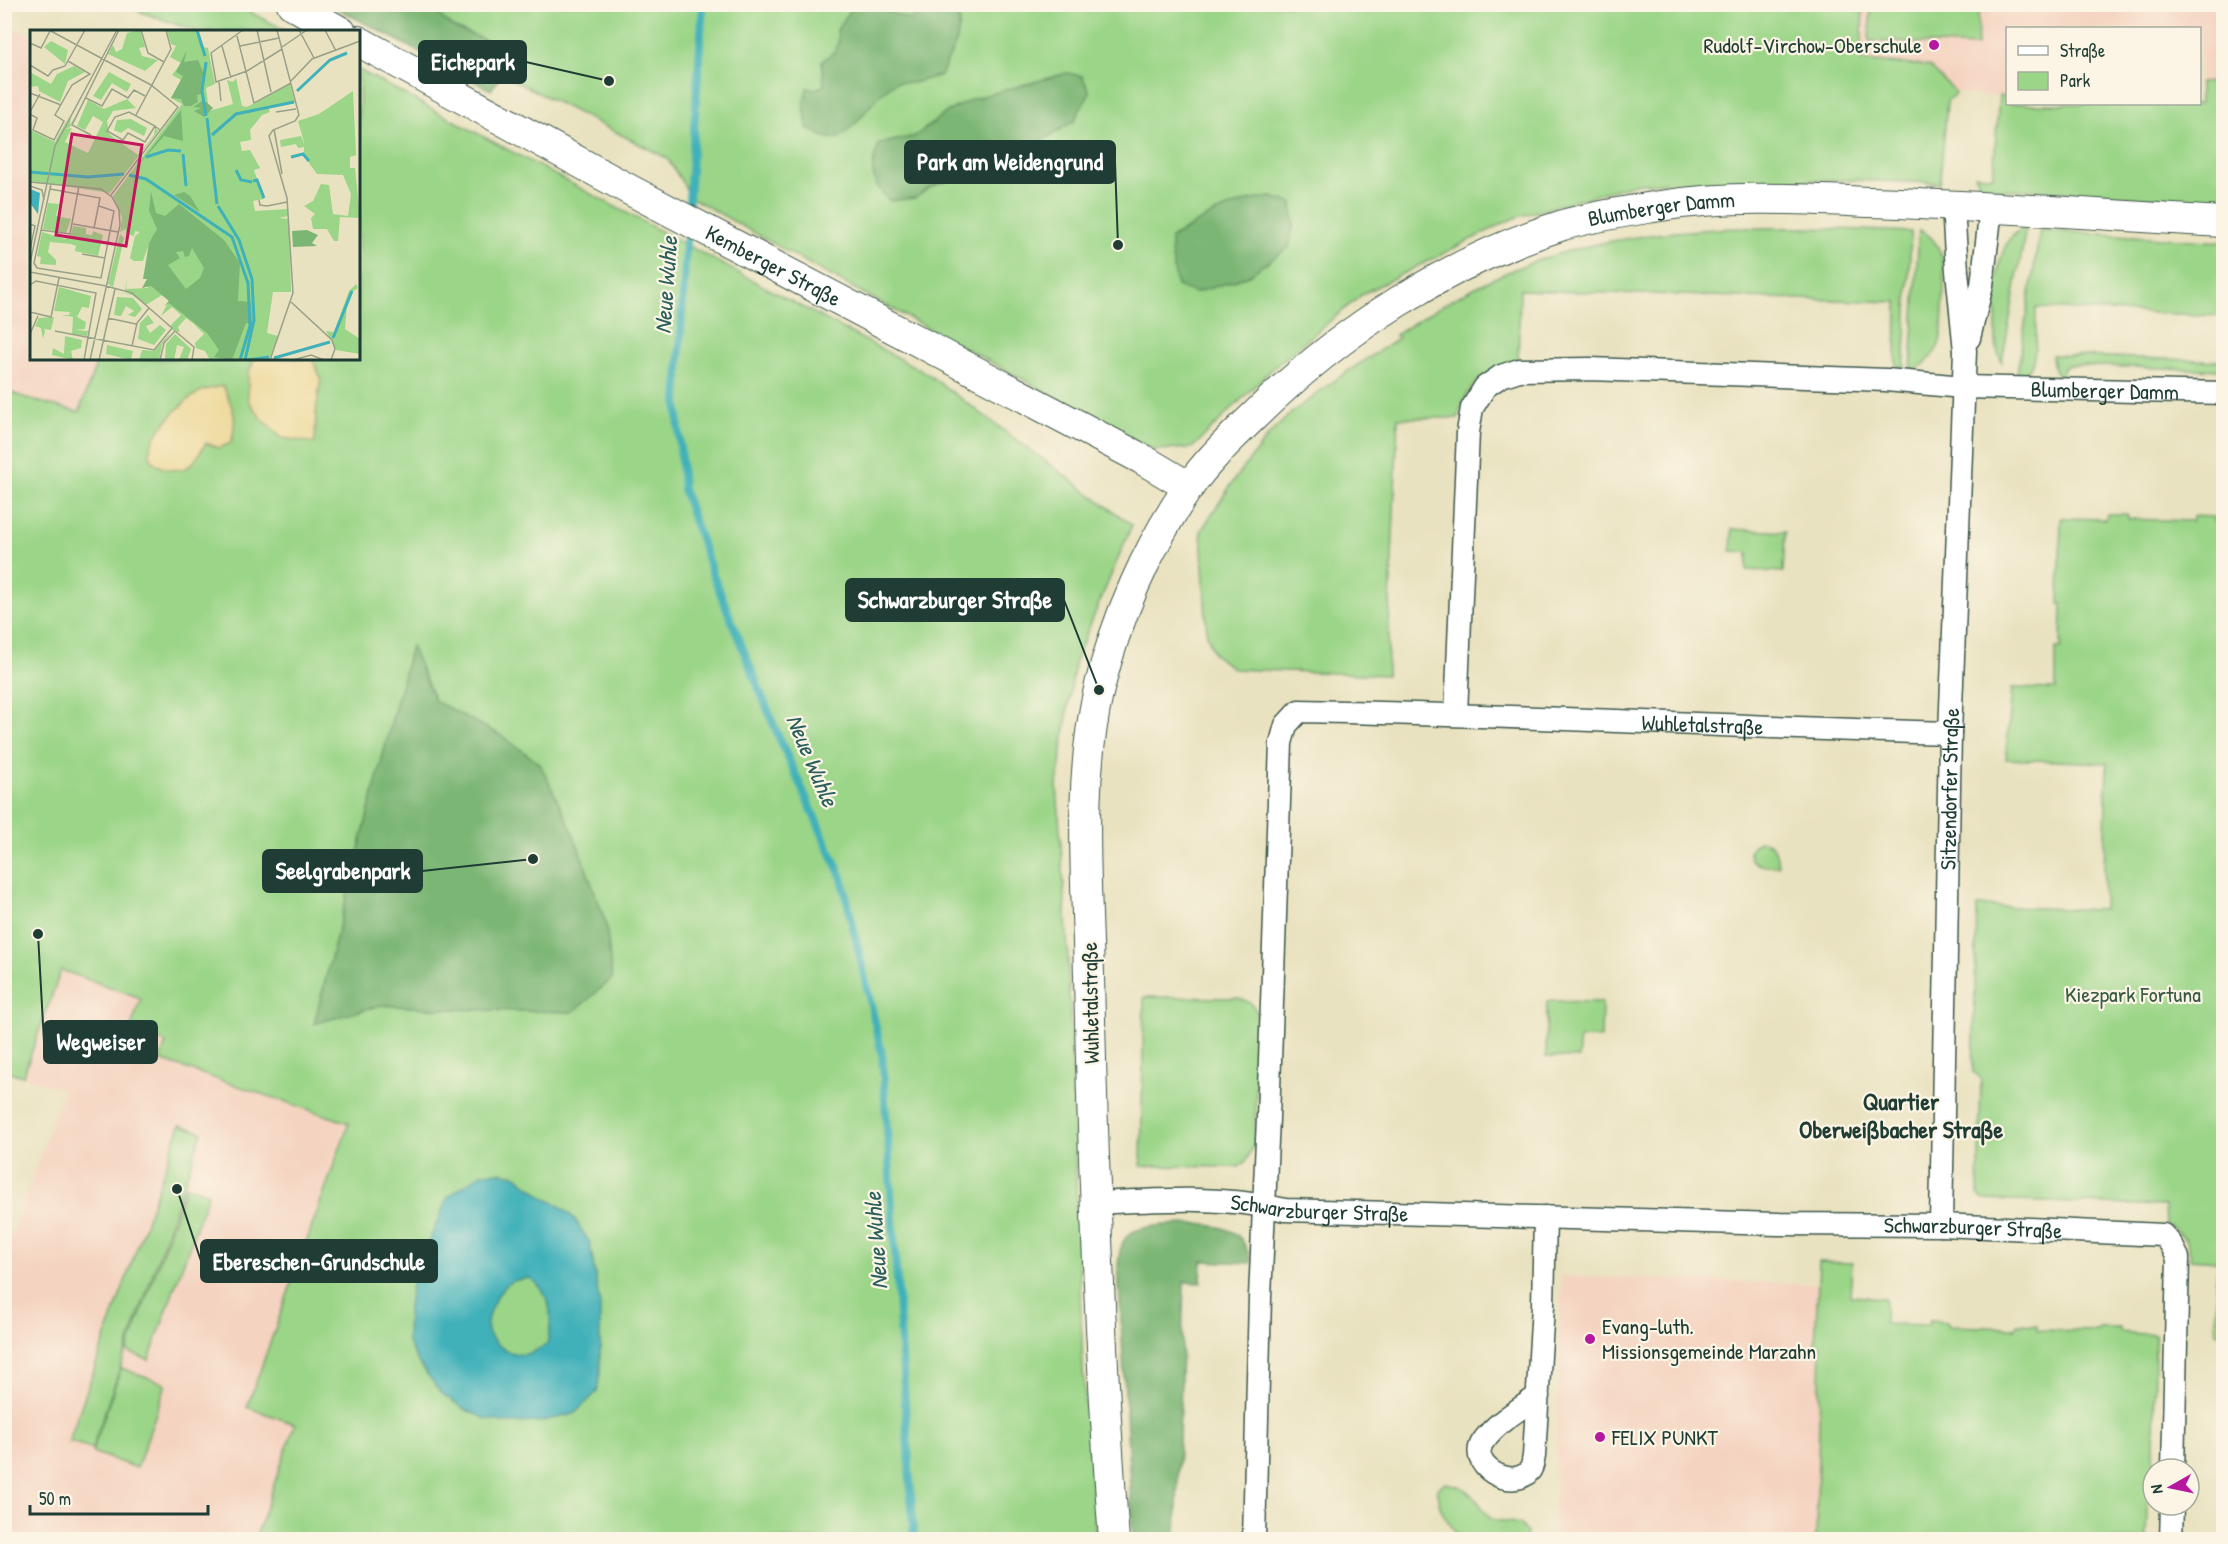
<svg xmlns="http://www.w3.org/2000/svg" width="2228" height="1544" font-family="'Patrick Hand',sans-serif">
<rect width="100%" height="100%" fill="#fcf5e5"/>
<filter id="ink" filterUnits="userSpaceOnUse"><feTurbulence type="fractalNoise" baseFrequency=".0167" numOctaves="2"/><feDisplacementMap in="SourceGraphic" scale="12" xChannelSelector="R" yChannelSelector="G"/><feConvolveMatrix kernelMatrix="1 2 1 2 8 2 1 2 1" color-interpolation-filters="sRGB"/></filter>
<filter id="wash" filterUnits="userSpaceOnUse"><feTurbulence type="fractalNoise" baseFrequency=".008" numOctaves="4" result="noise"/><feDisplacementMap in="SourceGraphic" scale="24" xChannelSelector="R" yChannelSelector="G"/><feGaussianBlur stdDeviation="1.35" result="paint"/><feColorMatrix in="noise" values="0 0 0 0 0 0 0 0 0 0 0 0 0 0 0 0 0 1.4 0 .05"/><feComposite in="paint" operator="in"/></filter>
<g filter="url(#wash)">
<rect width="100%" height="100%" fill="#e9e2c0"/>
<g fill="#f4d3c0">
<path d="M 1863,5 L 2223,5 L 2223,83 L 2200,82 L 2200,28 L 2008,28 L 2007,97 L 1956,93 L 1929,66 L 1860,61 Z"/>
<path d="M 4,25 L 31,35 L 32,358 L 98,359 L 79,412 L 32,400 L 5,390 Z"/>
<path d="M 60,970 L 141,998 L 166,1043 L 161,1060 L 349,1123 L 247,1407 L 296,1423 L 255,1539 L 5,1540 L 5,1255 L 63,1090 L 23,1076 Z"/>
<path d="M 1561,1276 L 1818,1284 L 1815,1345 L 1821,1346 L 1816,1539 L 1554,1540 Z"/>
</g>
<g fill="#9bd588" stroke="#5d895e" stroke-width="1.5">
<path d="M 121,5 L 236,5 L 287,31 L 196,31 Z"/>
<path d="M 365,5 L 1863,5 L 1861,61 L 1929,66 L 1956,93 L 1947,101 L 1940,183 L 1847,180 L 1638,183 L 1514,218 L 1364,293 L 1272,369 L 1192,448 L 1154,450 L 822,271 L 692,198 L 667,158 Z"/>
<path d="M 1871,5 L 1979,5 L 1977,46 L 1869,41 Z"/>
<path d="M 359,70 L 926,373 L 1132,525 L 1075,661 L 1057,785 L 1067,933 L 1083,1372 L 1096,1539 L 255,1539 L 295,1424 L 247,1407 L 349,1123 L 160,1060 L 166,1043 L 130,1030 L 141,998 L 61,970 L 23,1076 L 5,1071 L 4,390 L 32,400 L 79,412 L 98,359 L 358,358 Z"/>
<path d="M 2200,82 L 2223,83 L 2223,203 L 2035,190 L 1983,189 L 1975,175 L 1993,176 L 1999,96 L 2007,97 L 2008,104 L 2200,104 Z"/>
<path d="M 1743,228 L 1807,228 L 1911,232 L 1904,371 L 1899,368 L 1896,363 L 1897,302 L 1520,290 L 1518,360 C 1486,374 1467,381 1458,418 L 1398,418 L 1387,675 L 1233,669 L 1214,654 L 1207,635 L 1201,531 L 1236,477 L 1270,434 L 1290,414 L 1339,377 L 1399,338 L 1395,335 C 1432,311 1469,288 1510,271 C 1581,241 1667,230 1743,228 Z"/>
<path d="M 2026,228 L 2002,362 L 1998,353 L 1996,342 C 1997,312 1989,237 2026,228 Z"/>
<path d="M 1919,230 C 1950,242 1944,283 1943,309 C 1942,321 1943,336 1938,347 C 1932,358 1923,367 1911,371 Z"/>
<path d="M 2040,230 L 2223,242 L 2223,316 L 2036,308 C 2035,324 2041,378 2017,374 Z"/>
<path d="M 2052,355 L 2223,361 L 2223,370 L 2067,365 L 2063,369 L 2063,376 L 2058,376 L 2054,370 Z"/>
<path d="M 2107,514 L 2127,514 L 2128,519 L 2192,521 L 2193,516 L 2213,517 L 2213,522 L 2224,522 L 2223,1333 L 2216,1333 L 2217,1261 L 2191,1259 C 2189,1240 2182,1232 2166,1224 L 2165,1206 L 1984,1200 L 1978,1195 L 1981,1078 L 1973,1072 L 1977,906 L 2103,910 L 2107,763 L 2006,759 L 2012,688 L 2056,689 L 2056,648 L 2061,648 L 2062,604 L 2059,604 L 2061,518 L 2106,519 Z"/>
<path d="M 1732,529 L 1785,532 L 1783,572 L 1747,570 L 1748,552 L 1731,551 Z"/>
<path d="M 1760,841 C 1775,841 1777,854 1778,866 C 1756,869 1736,855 1760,841 Z"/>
<path d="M 1144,997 L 1238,998 L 1251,1003 L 1257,1012 L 1255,1143 L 1246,1161 L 1239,1167 L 1141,1166 Z"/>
<path d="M 1547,1001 L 1602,1002 L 1601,1038 L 1579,1038 L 1579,1058 L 1546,1057 Z"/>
<path d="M 180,1125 L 202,1132 L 92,1449 L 69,1441 Z"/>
<path d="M 186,1186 L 208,1194 L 149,1360 L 127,1352 Z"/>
<path d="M 1819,1262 L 1852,1263 L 1850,1296 L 1885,1298 L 1885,1324 L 1929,1325 L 1929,1321 L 1948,1322 L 1948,1326 L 2016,1328 L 2017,1324 L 2037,1325 L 2037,1330 L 2098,1331 L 2099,1328 L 2120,1328 L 2120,1332 L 2155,1335 L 2154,1469 L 2149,1473 L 2148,1481 L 2146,1539 L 1816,1539 L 1821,1346 L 1815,1346 Z"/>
<path d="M 121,1368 L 166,1384 L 137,1468 L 92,1452 Z"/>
<path d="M 1444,1483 C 1473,1486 1474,1499 1491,1519 L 1520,1524 L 1527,1533 L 1526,1539 L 1461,1539 C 1450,1525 1435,1507 1438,1488 Z"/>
</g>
<g fill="#7cb674" stroke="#4e7a54" stroke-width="1.5">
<path d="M 331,5 L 426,5 L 455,28 L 517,52 L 491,90 Z"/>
<path d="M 854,5 L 878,5 L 886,11 L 909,19 L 945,7 L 960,21 L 957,40 L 941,75 L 913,83 L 897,82 L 881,93 L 855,124 L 839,138 L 826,138 L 807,128 L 804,104 L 807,88 L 815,89 L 824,86 L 822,61 C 836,52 840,47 837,30 Z"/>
<path d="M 1067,73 L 1082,76 L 1090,92 L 1074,121 L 1020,155 L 931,187 L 915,198 L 890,201 C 870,182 869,169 879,144 L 915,136 L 947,112 L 972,99 Z"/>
<path d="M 1271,197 L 1292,203 L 1294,223 L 1289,247 L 1246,277 L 1195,293 L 1177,286 L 1171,252 L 1171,238 C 1202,219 1234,200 1271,197 Z"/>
<path d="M 411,646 L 435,701 L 502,736 L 540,764 L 572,830 L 606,923 L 612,979 L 573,1012 L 440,1009 L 381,1005 L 314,1024 Z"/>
<path d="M 1197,1224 C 1228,1227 1244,1230 1251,1263 L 1202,1261 L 1201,1283 L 1184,1282 L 1176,1539 L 1133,1539 L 1118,1266 C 1119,1256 1120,1243 1128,1235 C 1142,1223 1179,1225 1197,1224 Z"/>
</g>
<g fill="#eeda9e" stroke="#868c69" stroke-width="1.5">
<path d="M 255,358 L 312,359 L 321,378 L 316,412 L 315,443 L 282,438 L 261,418 L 248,400 L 248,373 Z"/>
<path d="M 223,386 C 234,410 238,417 231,443 L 219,448 L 206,443 C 202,449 198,457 193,463 C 184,474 154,472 150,455 C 146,438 182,403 196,394 C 203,389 214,388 223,386 Z"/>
</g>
<path fill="#41b1b9" stroke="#307776" stroke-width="1.5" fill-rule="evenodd" d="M 501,1172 L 515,1175 L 543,1197 L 560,1206 L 574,1218 L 590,1243 L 600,1305 L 600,1373 L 597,1392 L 574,1414 L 539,1422 L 509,1423 L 486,1419 L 464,1409 L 441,1393 L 418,1362 L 407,1341 L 408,1305 L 413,1278 L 448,1197 L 482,1173 ZM 530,1278 C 553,1295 553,1318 547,1344 C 542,1347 536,1351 530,1353 C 513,1359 489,1344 487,1326 C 486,1313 500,1287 511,1282 C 517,1279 524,1279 530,1278 Z"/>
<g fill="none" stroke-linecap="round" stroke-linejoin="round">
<g stroke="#41b1b9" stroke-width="8">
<path d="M 688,213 L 703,4"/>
<path d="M 687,228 L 677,400 L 683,489 L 713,575 L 777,733 L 842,878 L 882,1054 L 914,1540"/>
</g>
</g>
</g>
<g filter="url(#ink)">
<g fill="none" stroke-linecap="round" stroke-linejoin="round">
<defs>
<g id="minor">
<path d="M 1969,338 L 1982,285 L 1991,208"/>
<path id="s1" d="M 1456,714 L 1468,432 L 1472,408 L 1485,387 L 1501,376 L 1519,370 L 1590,369 L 1886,380 L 1963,387 L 2224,393"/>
<path id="s2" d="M 1095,1203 C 1159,1200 1222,1195 1285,1210 L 1778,1224 L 1941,1225 L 2163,1235 L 2171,1244 L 2178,1258 L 2173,1469"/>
<path id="s3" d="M 1941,1225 L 1950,733 L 1965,351 L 1957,271 L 1953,206"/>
<path d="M 1538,1396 C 1520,1409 1497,1422 1484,1440 C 1465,1464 1512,1493 1530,1470 C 1533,1466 1533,1460 1534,1456 L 1543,1306 L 1545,1217"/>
<path id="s4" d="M 1254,1540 L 1260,1297 L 1268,1118 L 1281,743 L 1286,725 L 1299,711 C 1516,715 1733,727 1950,733"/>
<path d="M 2171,1540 L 2172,1505"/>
</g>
<g id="major">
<path d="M 292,4 L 341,32"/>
<path id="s5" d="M 358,41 L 630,190 L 1142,459 L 1189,487"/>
<path id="s6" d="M 1114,1540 C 1100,1352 1093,1164 1089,976 C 1087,881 1077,783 1099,689 C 1116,619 1147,548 1188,488 C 1207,461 1231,438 1255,415 C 1341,330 1447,262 1563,225 C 1594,216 1629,211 1660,206 C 1730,195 1800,199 1870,202 C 1988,206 2106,215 2224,222"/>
</g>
</defs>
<use href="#minor" stroke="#3d5649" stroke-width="25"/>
<use href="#major" stroke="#3d5649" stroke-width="32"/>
<use href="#minor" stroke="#fff" stroke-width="22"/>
<use href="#major" stroke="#fff" stroke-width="30"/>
</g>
</g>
<g fill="#b5179e" stroke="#fcf5e5" stroke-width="2">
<circle cx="1934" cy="45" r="6"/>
<circle cx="1590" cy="1339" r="6"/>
<circle cx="1600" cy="1437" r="6"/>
</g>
<g text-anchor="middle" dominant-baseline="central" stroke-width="4.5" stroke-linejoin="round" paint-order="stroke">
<g font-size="22" fill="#1f3d34" stroke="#fcf5e5" text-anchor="start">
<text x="1922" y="45" text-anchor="end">Rudolf-Virchow-Oberschule</text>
<text x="1602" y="1326">Evang-luth.<tspan x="1602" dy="25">Missionsgemeinde Marzahn</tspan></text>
<text x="1612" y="1437">FELIX PUNKT</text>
</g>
<g font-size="22" fill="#1f3d34" stroke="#fcf5e5">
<text stroke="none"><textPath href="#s6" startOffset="1638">Blumberger Damm</textPath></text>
<text stroke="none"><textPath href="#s5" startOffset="472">Kemberger Straße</textPath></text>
<text stroke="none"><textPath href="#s1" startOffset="956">Blumberger Damm</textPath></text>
<text stroke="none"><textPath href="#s4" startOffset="1239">Wuhletalstraße</textPath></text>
<text stroke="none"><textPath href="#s3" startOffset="436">Sitzendorfer Straße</textPath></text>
<text transform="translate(1090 1003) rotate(-91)">Wuhletalstraße</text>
<text stroke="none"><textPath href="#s2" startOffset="225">Schwarzburger Straße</textPath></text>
<text stroke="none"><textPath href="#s2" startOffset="879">Schwarzburger Straße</textPath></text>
</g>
<g font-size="22" fill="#385b45" stroke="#fcf5e5">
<text x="2133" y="994">Kiezpark Fortuna</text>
</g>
<g font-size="24" font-style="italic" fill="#29605c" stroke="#fcf5e5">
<text transform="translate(665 285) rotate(-86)">Neue Wuhle</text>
<text transform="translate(813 760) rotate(67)">Neue Wuhle</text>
<text transform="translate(875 1241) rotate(-94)">Neue Wuhle</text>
</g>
<g font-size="24" font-weight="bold" fill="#1f3d34" stroke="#fcf5e5">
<text x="1901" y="1101">Quartier<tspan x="1901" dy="28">Oberweißbacher Straße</tspan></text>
</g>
</g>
<g transform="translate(30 30)">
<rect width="330" height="330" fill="#e9e2c0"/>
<path d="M 110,0 L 115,17 L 109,18 L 112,26 L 128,30 L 115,41 L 78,24 L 83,15 L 86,22 L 92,19 L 97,3 ZM 137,0 L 168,0 L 173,17 L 178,18 L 185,54 L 176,58 L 179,81 L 203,74 L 197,50 L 203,52 L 206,48 L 212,76 L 217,77 L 260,54 L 265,73 L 238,76 L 240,82 L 232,85 L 220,100 L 221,110 L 210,112 L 212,121 L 220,120 L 230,138 L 224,140 L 234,169 L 223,171 L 225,181 L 257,179 L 258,186 L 249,188 L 259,189 L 261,262 L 243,262 L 237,303 L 248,306 L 239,330 L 180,330 L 175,321 L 166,318 L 165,313 L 174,304 L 164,294 L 156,288 L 148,297 L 150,302 L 142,300 L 141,295 L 151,285 L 142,277 L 131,286 L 139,271 L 132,265 L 116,275 L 102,265 L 85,262 L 99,264 L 95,260 L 97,248 L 96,259 L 118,258 L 121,209 L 113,231 L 104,231 L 100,228 L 105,206 L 110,202 L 105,201 L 104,206 L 96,204 L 96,199 L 90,202 L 92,188 L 83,166 L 152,74 L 141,68 L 151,50 L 142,45 L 151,33 L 140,27 L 146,16 L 141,14 ZM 21,11 L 38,20 L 35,34 L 14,17 ZM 44,36 L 55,42 L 38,51 L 30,72 L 9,61 L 8,56 L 0,57 L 0,42 L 21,54 L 27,44 ZM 79,42 L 101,54 L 97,62 L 82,53 L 71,70 L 63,66 ZM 323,61 L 326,125 L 320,127 L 320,138 L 325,138 L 330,188 L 310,187 L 308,211 L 304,211 L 297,199 L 283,199 L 281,188 L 285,184 L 274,176 L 283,171 L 291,154 L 299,155 L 303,184 L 318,186 L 321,164 L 313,145 L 287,144 L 274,126 L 274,117 L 268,118 L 266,114 L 251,117 L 250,110 L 271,106 L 275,116 L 268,91 L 289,84 ZM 97,69 L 106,78 L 83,81 L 77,91 L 79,104 L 108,125 L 124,105 L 125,97 L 128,101 L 80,163 L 0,151 L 0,100 L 25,112 L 39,86 L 27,113 L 41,86 L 40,95 L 49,80 L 40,97 L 36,99 L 42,98 L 35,112 L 58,123 L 73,92 L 63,86 L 55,100 L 47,96 L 58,70 L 74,79 ZM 101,89 L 117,98 L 114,106 L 98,98 L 91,103 L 84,100 L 87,90 ZM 18,173 L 29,174 L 26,186 L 41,189 L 36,203 L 13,199 ZM 43,196 L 56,198 L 56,204 L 62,205 L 63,201 L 73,205 L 68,226 L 45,221 L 46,216 L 41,214 L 20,212 L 18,222 L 26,230 L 26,235 L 10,234 L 11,227 L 7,226 L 12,202 L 35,209 L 41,204 ZM 90,204 L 94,208 L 83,257 L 78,254 ZM 326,254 L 328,258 L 322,262 L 317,275 L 315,299 L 330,309 L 330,324 L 306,320 L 296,301 L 304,302 L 319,261 ZM 29,257 L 61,266 L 59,278 L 52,277 L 47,287 L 56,292 L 55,299 L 45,300 L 58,301 L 57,306 L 42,304 L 43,287 L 31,285 L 39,285 L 40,282 L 24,281 ZM 87,267 L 103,268 L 112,279 L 105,287 L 98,285 L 104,281 L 96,276 L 91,286 L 84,285 ZM 118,285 L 124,293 L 116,296 L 120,303 L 130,295 L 136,300 L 124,315 L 108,309 L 110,293 ZM 24,287 L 21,300 L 14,299 L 15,301 L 13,309 L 11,298 L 5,296 L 9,288 ZM 142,301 L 132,315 L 129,330 L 109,330 L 112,320 L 124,321 ZM 145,304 L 161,319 L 157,330 L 149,330 L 154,317 L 147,315 L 144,330 L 135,330 L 136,314 ZM 35,306 L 52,310 L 51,318 L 41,321 L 43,330 L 22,325 L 23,318 L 34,324 ZM 77,315 L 103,321 L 101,330 L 76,324 Z" fill="#9bd588"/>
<path d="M 157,20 L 154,32 L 168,30 L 174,44 L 172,64 L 167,65 L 168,72 L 161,76 L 154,76 L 151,69 L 141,68 L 153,46 L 146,42 ZM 174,70 L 183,78 L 174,87 L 164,81 L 171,78 L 163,77 ZM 151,80 L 153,111 L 134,106 L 106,138 ZM 121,161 L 126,183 L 135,186 L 149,174 L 194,210 L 210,233 L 208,271 L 221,272 L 222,294 L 216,293 L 202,330 L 184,327 L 189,320 L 177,303 L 139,273 L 134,276 L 139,271 L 121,256 L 112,258 L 117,249 L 113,249 L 119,213 L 127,199 L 119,181 ZM 162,218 L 174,238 L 170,248 L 156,259 L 138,235 L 150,228 L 146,222 L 153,221 L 155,227 L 159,226 ZM 154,162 L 160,166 L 170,182 L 144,165 ZM 277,200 L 288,205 L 282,213 L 287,216 L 263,217 L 262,201 Z" fill="#7cb674" fill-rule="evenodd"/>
<path d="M 0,159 L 10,163 L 8,184 L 0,173 Z" fill="#41b1b9"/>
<path fill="none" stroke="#41b1b9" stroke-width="3" d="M 167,0 L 175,26M 176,32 L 172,61 L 176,86M 267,61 L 300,30 L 317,23M 177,88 L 187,174M 182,105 L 206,84 L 264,72M 153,124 L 156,156M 116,127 L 138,120 L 151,121M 261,127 L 273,124 L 279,131M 206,140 L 211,150 L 222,152M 0,142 L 58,147 L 94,144M 99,145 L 116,149 L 202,207 L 218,253 L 220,296 L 210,330M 223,151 L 227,150 L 234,168M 188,176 L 209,210 L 222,249 L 224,290 L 215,330M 303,308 L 322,261M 244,328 L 300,312M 218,330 L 239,327"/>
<path fill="none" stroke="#98a088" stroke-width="1.5" d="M 19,0 L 121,55 L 148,77 L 81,165M 111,0 L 118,23 L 134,32M 213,0 L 181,23 L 186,52 L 217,41 L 252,19M 227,0 L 241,62M 269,0 L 284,28M 295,0 L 306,21M 207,6 L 224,73 L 261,53M 0,13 L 11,18 L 20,1M 192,16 L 201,48M 210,16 L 249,8M 252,17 L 277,0M 0,35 L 18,46 L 23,40 L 35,36 L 55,0M 261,51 L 282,29 L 330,11M 189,52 L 191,71M 0,63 L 31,75M 56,68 L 72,76 L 82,59 L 98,68 L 104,60 L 115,66M 0,82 L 10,64M 246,82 L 266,79M 0,84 L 7,88 L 3,100 L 24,110 L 34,91 L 25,85 L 42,55 L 60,44 L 38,31M 106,85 L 141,19 L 136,0M 125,96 L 115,112 L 98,103 L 93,110 L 77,101 L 85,87 L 99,82 L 125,96 L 131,101M 244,99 L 252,144M 61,105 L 42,95 L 89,0M 0,152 L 71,159 L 82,167 L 89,180 L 90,195 L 60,330M 21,154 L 4,233 L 7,238 L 71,248 L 84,181 L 69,176M 0,156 L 12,160 L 14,170M 20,159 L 70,168 L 64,198M 229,170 L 230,175 L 237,176 L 257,172M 0,194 L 5,196 L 0,220M 43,194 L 88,202M 11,200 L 40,204 L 49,156M 52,224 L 75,228M 0,233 L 25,116 L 87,0M 0,242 L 76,256M 0,255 L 6,251 L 66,263 L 54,330M 261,272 L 302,310 L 305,319 L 301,330M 0,282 L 21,287 L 29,248M 78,288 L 106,294M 25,301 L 124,320 L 142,298 L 102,263 L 76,256M 0,304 L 8,286M 102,316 L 107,293 L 119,278M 69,330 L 85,259M 130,330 L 134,313 L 145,301 L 164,317 L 162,330M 240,330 L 263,263 L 257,168 L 239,106 L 243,100 L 265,91 L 269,85 L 247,0M 263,330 L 281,325 L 294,330"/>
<path fill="#c2185b" fill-opacity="0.15" stroke="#c2185b" stroke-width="3" d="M 42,104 L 112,115 L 96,216 L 26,205 Z"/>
<rect width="330" height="330" fill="none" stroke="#1f3d34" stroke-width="3"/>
</g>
<path fill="none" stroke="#1f3d34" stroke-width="2" d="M609 81L526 62M1118 245L1115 162M1099 690L1064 600M533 859L422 871M38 934L44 1042M177 1189L201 1261"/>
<g fill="#1f3d34" stroke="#fcf5e5" stroke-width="2">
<circle cx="609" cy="81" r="6"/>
<circle cx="1118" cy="245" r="6"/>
<circle cx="1099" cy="690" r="6"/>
<circle cx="533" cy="859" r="6"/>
<circle cx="38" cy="934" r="6"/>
<circle cx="177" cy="1189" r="6"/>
</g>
<g fill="#1f3d34" stroke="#1f3d34" stroke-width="2">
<rect x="419" y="41" width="107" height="42" rx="6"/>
<rect x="905" y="141" width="210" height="42" rx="6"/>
<rect x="846" y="579" width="218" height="42" rx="6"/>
<rect x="263" y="850" width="159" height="42" rx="6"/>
<rect x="44" y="1021" width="113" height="42" rx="6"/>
<rect x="201" y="1240" width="236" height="42" rx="6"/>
</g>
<g font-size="24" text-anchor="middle" font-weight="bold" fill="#fff">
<text x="473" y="70">Eichepark</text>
<text x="1010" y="170">Park am Weidengrund</text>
<text x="955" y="608">Schwarzburger Straße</text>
<text x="343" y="879">Seelgrabenpark</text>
<text x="101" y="1050">Wegweiser</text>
<text x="319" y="1270">Ebereschen-Grundschule</text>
</g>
<rect width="2228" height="1544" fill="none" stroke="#fcf5e5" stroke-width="24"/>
<rect x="2006" y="27" width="195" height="78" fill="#fcf5e5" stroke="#a4ab9e" stroke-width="1.5"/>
<rect x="2018" y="46" width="30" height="9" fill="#ffffff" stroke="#a4ab9e" stroke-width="1.5"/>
<text x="2060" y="57" font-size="18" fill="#1f3d34">Straße</text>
<rect x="2018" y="72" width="30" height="18" fill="#9bd588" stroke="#a4ab9e" stroke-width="1.5"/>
<text x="2060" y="87" font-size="18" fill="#1f3d34">Park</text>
<g transform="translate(2171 1487) rotate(261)"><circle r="28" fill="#fcf5e5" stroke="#a4ab9e" stroke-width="1.5"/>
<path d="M0-4.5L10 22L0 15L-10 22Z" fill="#b5179e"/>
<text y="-9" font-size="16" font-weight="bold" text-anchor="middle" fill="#1f3d34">N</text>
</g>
<path d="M30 1505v9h178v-9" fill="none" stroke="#1f3d34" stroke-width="3"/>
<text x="39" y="1505" font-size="18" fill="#1f3d34" stroke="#fcf5e5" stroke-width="4.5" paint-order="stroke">50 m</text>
</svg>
